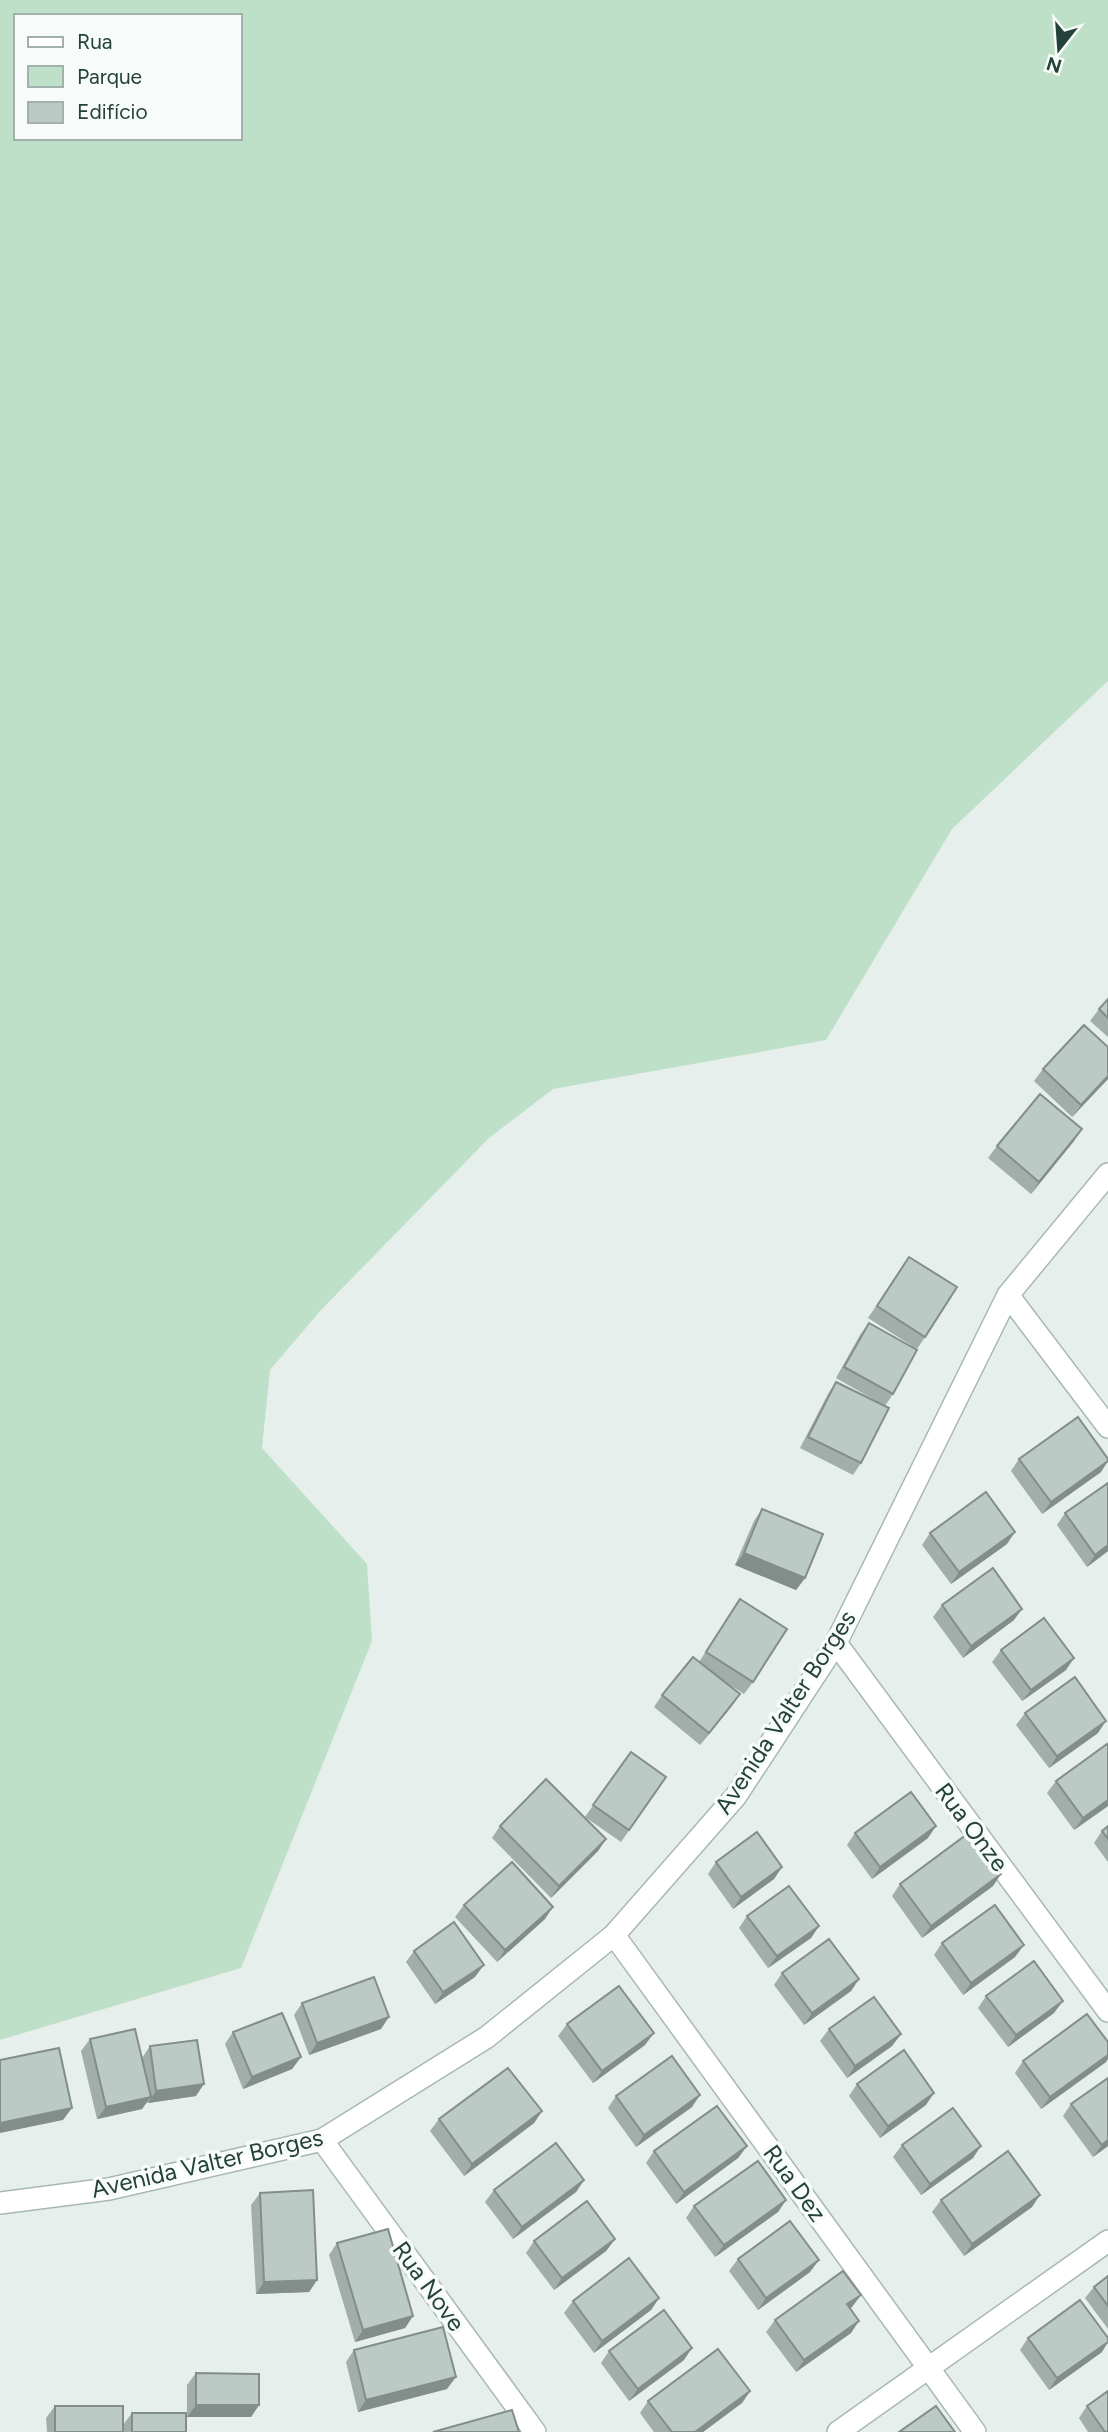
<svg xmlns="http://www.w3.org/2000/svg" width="1108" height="2432" font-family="Figtree,sans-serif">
<rect width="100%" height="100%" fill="#e6efeb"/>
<path fill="#bfe0c8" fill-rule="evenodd" d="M 0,0 L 1108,0 L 1108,681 L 952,829 L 826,1040 L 553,1089 L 489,1138 L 321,1310 L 270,1370 L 262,1448 L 367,1564 L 372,1641 L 241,1968 L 0,2040 ZM 16,16 L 240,16 L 240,138 L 16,138 Z"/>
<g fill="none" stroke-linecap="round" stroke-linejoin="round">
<defs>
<g id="minor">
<path d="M 1008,1295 L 1108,1427"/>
<path d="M 836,1643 L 1108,2011"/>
<path d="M 614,1935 L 975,2432"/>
<path d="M 322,2140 L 535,2432"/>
<path d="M 0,2203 L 109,2189 L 322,2140 L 487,2037 L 614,1935 L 736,1796 L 836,1643 L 1008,1295 L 1108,1174"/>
<path d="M 838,2432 L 1108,2241"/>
</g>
</defs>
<use href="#minor" stroke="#a8b8b2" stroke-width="24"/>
<use href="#minor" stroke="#fff" stroke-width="21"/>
</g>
<g fill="#a1aea9">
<path d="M 1108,999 L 1108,1037 L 1090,1021 L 1099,1009 Z"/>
<path d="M 1108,1047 L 1108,1079 L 1072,1117 L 1034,1081 L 1043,1069 Z"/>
<path d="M 1074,1141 L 1031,1194 L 988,1158 L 997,1146 Z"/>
<path d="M 901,1269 L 925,1337 L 917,1349 L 868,1318 Z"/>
<path d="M 869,1323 L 893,1394 L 885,1406 L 836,1378 L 860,1335 Z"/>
<path d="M 836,1382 L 861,1463 L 853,1475 L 800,1448 L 828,1394 Z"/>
<path d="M 1019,1459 L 1101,1472 L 1042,1514 L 1011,1471 Z"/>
<path d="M 762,1509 L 805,1578 L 796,1590 L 735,1565 L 754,1521 Z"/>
<path d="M 1065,1513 L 1108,1551 L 1087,1567 L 1057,1525 Z"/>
<path d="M 930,1533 L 1007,1544 L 951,1584 L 922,1545 Z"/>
<path d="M 740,1599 L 753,1682 L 744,1694 L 724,1681 L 740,1694 L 700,1745 L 654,1707 L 662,1695 L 699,1662 Z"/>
<path d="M 942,1605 L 1014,1620 L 963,1658 L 933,1617 Z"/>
<path d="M 1001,1650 L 1066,1670 L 1022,1701 L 992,1662 Z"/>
<path d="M 1025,1713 L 1098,1733 L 1049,1768 L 1016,1725 Z"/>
<path d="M 631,1752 L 666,1777 L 621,1842 L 585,1817 Z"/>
<path d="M 1056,1781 L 1108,1806 L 1074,1830 L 1047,1793 Z"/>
<path d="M 500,1826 L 606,1839 L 598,1851 L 551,1898 L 492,1838 Z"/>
<path d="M 1108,1826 L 1108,1862 L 1094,1843 L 1102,1831 Z"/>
<path d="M 855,1833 L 928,1838 L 872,1879 L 847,1845 Z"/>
<path d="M 716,1862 L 782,1867 L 774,1879 L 733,1909 L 708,1874 Z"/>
<path d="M 900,1884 L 993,1886 L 922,1938 L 892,1896 Z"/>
<path d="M 464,1905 L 545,1919 L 497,1962 L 455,1917 Z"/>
<path d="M 747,1916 L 819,1926 L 811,1938 L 768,1968 L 739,1928 Z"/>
<path d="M 942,1943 L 1015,1957 L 963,1995 L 934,1955 Z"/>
<path d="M 414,1951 L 475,1977 L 435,2004 L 406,1962 Z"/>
<path d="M 782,1973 L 859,1979 L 851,1991 L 804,2025 L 774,1985 Z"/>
<path d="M 986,1996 L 1054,2013 L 1008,2047 L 978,2008 Z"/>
<path d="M 302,2003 L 381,2029 L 309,2055 L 294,2015 Z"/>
<path d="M 567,2024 L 645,2045 L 593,2083 L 558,2036 Z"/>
<path d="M 829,2029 L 901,2034 L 892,2046 L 847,2078 L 820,2041 Z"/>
<path d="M 233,2032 L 301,2057 L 292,2069 L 243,2089 L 225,2044 Z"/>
<path d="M 90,2039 L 142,2058 L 150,2046 L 196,2096 L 148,2103 L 147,2101 L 142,2109 L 97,2119 L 81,2051 Z"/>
<path d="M 1023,2061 L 1106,2062 L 1041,2109 L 1015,2073 Z"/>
<path d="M 857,2084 L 926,2105 L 880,2138 L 849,2096 Z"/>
<path d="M 616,2096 L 692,2107 L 636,2147 L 608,2108 Z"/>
<path d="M 1071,2104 L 1108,2146 L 1093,2157 L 1063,2116 Z"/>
<path d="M 542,2111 L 534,2123 L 464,2176 L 430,2131 L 439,2119 Z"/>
<path d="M 902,2145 L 973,2158 L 921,2195 L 893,2157 Z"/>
<path d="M 747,2146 L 738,2158 L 676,2204 L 646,2163 L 654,2151 Z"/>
<path d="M 584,2180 L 576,2192 L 513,2239 L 485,2202 L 494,2190 Z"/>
<path d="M 260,2193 L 317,2280 L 309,2292 L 256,2294 L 251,2205 Z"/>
<path d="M 786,2200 L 778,2212 L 715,2257 L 686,2218 L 694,2206 Z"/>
<path d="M 941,2200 L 1032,2207 L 964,2256 L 932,2212 Z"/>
<path d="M 615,2239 L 606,2251 L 554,2290 L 526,2253 L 534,2241 Z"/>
<path d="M 337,2243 L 413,2316 L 405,2328 L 355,2342 L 329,2255 Z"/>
<path d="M 738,2259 L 810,2272 L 758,2310 L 729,2271 Z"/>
<path d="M 1108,2276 L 1108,2329 L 1085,2298 L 1094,2287 Z"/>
<path d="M 659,2298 L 651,2310 L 594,2353 L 564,2313 L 573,2301 Z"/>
<path d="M 852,2307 L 850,2308 L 851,2333 L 796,2372 L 766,2332 L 775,2320 Z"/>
<path d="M 1028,2338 L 1102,2352 L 1049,2390 L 1020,2350 Z"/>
<path d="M 354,2350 L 447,2389 L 358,2412 L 346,2362 Z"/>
<path d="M 609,2351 L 684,2360 L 629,2401 L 601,2363 Z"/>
<path d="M 196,2373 L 259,2405 L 251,2417 L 187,2417 L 187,2385 Z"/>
<path d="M 750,2391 L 742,2403 L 703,2432 L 654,2432 L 640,2413 L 648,2401 Z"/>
<path d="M 55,2406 L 123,2432 L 47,2432 L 46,2418 Z"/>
<path d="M 1087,2406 L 1108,2432 L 1088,2432 L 1079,2418 Z"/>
<path d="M 132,2413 L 186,2432 L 124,2432 L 123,2425 Z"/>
</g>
<g fill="#838d89">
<path d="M 1108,1076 L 1108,1079 L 1072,1117 L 1081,1105 Z"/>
<path d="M 1082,1129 L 1074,1141 L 1031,1194 L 1039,1182 Z"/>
<path d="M 1108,1461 L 1101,1472 L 1042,1514 L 1051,1502 Z"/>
<path d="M 1015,1532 L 1007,1544 L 951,1584 L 959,1572 Z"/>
<path d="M 1108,1545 L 1108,1551 L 1087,1567 L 1095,1555 Z"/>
<path d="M 744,1553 L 805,1578 L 796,1590 L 735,1565 Z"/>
<path d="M 1022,1609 L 1014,1620 L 963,1658 L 971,1646 Z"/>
<path d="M 1074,1658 L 1066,1670 L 1022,1701 L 1031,1690 Z"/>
<path d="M 740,1694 L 732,1706 L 700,1745 L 709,1733 Z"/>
<path d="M 1106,1721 L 1098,1733 L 1049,1768 L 1057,1756 Z"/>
<path d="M 1108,1800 L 1108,1806 L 1074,1830 L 1083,1818 Z"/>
<path d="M 936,1826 L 928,1838 L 872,1879 L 880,1867 Z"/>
<path d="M 606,1839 L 598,1851 L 551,1898 L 559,1886 Z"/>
<path d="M 782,1867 L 774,1879 L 733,1909 L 741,1897 Z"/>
<path d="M 1001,1874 L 993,1886 L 922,1938 L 931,1926 Z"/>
<path d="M 553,1907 L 545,1919 L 497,1962 L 505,1950 Z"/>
<path d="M 819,1926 L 811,1938 L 768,1968 L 777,1956 Z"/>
<path d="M 1024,1945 L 1015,1957 L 963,1995 L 971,1983 Z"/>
<path d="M 484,1965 L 475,1977 L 435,2004 L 443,1992 Z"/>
<path d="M 859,1979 L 851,1991 L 804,2025 L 812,2013 Z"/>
<path d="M 1063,2001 L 1054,2013 L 1008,2047 L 1016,2035 Z"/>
<path d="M 389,2017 L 381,2029 L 309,2055 L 317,2043 Z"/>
<path d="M 654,2033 L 645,2045 L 593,2083 L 602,2071 Z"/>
<path d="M 901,2034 L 892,2046 L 847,2078 L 855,2066 Z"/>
<path d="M 1108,2055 L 1108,2059 L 1106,2062 L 1041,2109 L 1050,2097 Z"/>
<path d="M 301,2057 L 292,2069 L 243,2089 L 252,2077 Z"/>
<path d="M 204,2084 L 196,2096 L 148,2103 L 156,2091 Z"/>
<path d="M 934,2093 L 926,2105 L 880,2138 L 888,2126 Z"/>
<path d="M 700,2095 L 692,2107 L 636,2147 L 644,2135 Z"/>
<path d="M 151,2097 L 142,2109 L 97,2119 L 106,2107 Z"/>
<path d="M 72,2108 L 63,2120 L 0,2133 L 0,2123 Z"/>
<path d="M 542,2111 L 534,2123 L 464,2176 L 472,2164 Z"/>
<path d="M 1108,2140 L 1108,2146 L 1093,2157 L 1102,2145 Z"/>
<path d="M 747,2146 L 738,2158 L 676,2204 L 684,2192 Z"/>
<path d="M 981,2146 L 973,2158 L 921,2195 L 930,2184 Z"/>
<path d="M 584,2180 L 576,2192 L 513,2239 L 522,2227 Z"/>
<path d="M 1040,2195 L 1032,2207 L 964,2256 L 972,2244 Z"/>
<path d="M 786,2200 L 778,2212 L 715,2257 L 724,2245 Z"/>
<path d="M 615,2239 L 606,2251 L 554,2290 L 562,2278 Z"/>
<path d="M 819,2260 L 810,2272 L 758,2310 L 766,2298 Z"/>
<path d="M 317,2280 L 309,2292 L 256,2294 L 264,2282 Z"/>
<path d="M 861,2295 L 852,2307 L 839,2316 L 847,2304 Z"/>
<path d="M 659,2298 L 651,2310 L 594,2353 L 602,2341 Z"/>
<path d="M 413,2316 L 405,2328 L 355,2342 L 363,2330 Z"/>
<path d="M 859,2321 L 851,2333 L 796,2372 L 804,2360 Z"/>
<path d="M 1108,2342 L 1102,2352 L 1049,2390 L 1057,2378 Z"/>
<path d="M 692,2348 L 684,2360 L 629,2401 L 638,2389 Z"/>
<path d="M 456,2377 L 447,2389 L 358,2412 L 366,2400 Z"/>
<path d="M 750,2391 L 742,2403 L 703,2432 L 695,2432 Z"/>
<path d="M 196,2405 L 259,2405 L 251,2417 L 187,2417 Z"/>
</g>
<g fill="#bbcac4" stroke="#838d89" stroke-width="2">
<path d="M 1108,999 L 1108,1018 L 1099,1009 Z"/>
<path d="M 1084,1025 L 1108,1047 L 1108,1076 L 1081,1105 L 1043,1069 Z"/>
<path d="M 1040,1094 L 1082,1129 L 1039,1182 L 997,1146 Z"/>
<path d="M 909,1257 L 957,1287 L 925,1337 L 877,1306 Z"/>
<path d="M 869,1323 L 917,1350 L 893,1394 L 844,1367 Z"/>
<path d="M 836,1382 L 889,1408 L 861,1463 L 808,1437 Z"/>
<path d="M 1078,1417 L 1108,1459 L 1108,1461 L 1051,1502 L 1019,1459 Z"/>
<path d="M 1108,1483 L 1108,1545 L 1095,1555 L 1065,1513 Z"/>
<path d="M 986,1492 L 1015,1532 L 959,1572 L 930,1533 Z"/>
<path d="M 762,1509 L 823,1534 L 805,1578 L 744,1553 Z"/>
<path d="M 993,1568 L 1022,1609 L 971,1646 L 942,1605 Z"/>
<path d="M 740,1599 L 787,1629 L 753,1682 L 706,1652 Z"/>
<path d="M 1044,1618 L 1074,1658 L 1031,1690 L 1001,1650 Z"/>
<path d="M 693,1657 L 740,1694 L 709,1733 L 662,1695 Z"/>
<path d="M 1075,1677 L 1106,1721 L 1057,1756 L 1025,1713 Z"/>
<path d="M 1107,1744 L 1108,1746 L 1108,1800 L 1083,1818 L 1056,1781 Z"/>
<path d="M 631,1752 L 666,1777 L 629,1830 L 593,1805 Z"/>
<path d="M 546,1779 L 606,1839 L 559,1886 L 500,1826 Z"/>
<path d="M 911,1792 L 936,1826 L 880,1867 L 855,1833 Z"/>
<path d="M 1108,1826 L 1108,1839 L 1102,1831 Z"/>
<path d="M 757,1832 L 782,1867 L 741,1897 L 716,1862 Z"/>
<path d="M 970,1832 L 1001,1874 L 931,1926 L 900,1884 Z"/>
<path d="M 512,1862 L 553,1907 L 505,1950 L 464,1905 Z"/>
<path d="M 789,1886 L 819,1926 L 777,1956 L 747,1916 Z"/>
<path d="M 995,1905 L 1024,1945 L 971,1983 L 942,1943 Z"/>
<path d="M 454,1922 L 484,1965 L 443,1992 L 414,1951 Z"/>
<path d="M 829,1939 L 859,1979 L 812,2013 L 782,1973 Z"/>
<path d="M 1034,1961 L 1063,2001 L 1016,2035 L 986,1996 Z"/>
<path d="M 374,1977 L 389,2017 L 317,2043 L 302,2003 Z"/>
<path d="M 619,1986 L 654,2033 L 602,2071 L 567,2024 Z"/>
<path d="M 874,1997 L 901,2034 L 855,2066 L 829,2029 Z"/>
<path d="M 282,2013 L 301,2057 L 252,2077 L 233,2032 Z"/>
<path d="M 1087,2014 L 1108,2042 L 1108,2055 L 1050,2097 L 1023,2061 Z"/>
<path d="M 135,2029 L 151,2097 L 106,2107 L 90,2039 Z"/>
<path d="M 197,2040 L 204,2084 L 156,2091 L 150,2046 Z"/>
<path d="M 59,2048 L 72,2108 L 0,2123 L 0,2060 Z"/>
<path d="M 904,2050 L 934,2093 L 888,2126 L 857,2084 Z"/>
<path d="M 672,2056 L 700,2095 L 644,2135 L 616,2096 Z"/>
<path d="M 508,2068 L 542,2111 L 472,2164 L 439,2119 Z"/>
<path d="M 1108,2078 L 1108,2140 L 1102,2145 L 1071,2104 Z"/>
<path d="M 717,2106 L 747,2146 L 684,2192 L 654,2151 Z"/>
<path d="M 953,2108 L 981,2146 L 930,2184 L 902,2145 Z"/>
<path d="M 556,2143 L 584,2180 L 522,2227 L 494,2190 Z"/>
<path d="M 1008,2151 L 1040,2195 L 972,2244 L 941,2200 Z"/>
<path d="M 758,2161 L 786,2200 L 724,2245 L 694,2206 Z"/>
<path d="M 313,2190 L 317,2280 L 264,2282 L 260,2193 Z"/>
<path d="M 587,2201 L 615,2239 L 562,2278 L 534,2241 Z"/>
<path d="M 790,2221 L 819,2260 L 766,2298 L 738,2259 Z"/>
<path d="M 388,2229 L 413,2316 L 363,2330 L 337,2243 Z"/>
<path d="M 629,2258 L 659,2298 L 602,2341 L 573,2301 Z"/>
<path d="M 843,2271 L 861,2295 L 847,2304 L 859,2321 L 804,2360 L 775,2320 Z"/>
<path d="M 1108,2276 L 1108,2306 L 1094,2287 Z"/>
<path d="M 1080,2300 L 1108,2338 L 1108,2342 L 1057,2378 L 1028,2338 Z"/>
<path d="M 664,2310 L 692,2348 L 638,2389 L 609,2351 Z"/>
<path d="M 443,2327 L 456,2377 L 366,2400 L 354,2350 Z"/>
<path d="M 718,2349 L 750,2391 L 695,2432 L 672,2432 L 648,2401 Z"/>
<path d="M 196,2373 L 259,2374 L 259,2405 L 196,2405 Z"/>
<path d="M 1108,2391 L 1108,2432 L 1105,2432 L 1087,2406 Z"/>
<rect x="55" y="2406" width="68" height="26"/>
<path d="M 936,2406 L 955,2432 L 899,2432 Z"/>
<path d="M 512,2410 L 519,2432 L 433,2432 Z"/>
<rect x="132" y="2413" width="54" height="19"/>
</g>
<g text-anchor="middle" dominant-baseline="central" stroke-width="7" stroke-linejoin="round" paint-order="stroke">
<g font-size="24" fill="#24423a" stroke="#f7fbf9">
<text transform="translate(785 1712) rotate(-57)">Avenida Valter Borges</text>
<text transform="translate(972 1827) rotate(53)">Rua Onze</text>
<text transform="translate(207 2163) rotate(-13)">Avenida Valter Borges</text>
<text transform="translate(795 2183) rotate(54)">Rua Dez</text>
<text transform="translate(429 2286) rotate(54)">Rua Nove</text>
</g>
</g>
<rect x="14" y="14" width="228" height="126" fill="#f7fbf9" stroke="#a3b1ad" stroke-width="2"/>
<rect x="28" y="37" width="35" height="10" fill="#ffffff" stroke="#a3b1ad" stroke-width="2"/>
<text x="77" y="49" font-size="21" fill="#24423a">Rua</text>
<rect x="28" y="66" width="35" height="21" fill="#bfe0c8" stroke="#a3b1ad" stroke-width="2"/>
<text x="77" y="84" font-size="21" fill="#24423a">Parque</text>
<rect x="28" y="102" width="35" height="21" fill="#bbcac4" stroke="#a3b1ad" stroke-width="2"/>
<text x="77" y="119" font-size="21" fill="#24423a">Edifício</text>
<g transform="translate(1059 49) rotate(197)" stroke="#f7fbf9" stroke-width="5" paint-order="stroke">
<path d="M0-5L12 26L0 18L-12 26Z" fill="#24423a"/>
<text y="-10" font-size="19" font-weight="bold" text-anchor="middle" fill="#24423a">N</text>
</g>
</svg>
